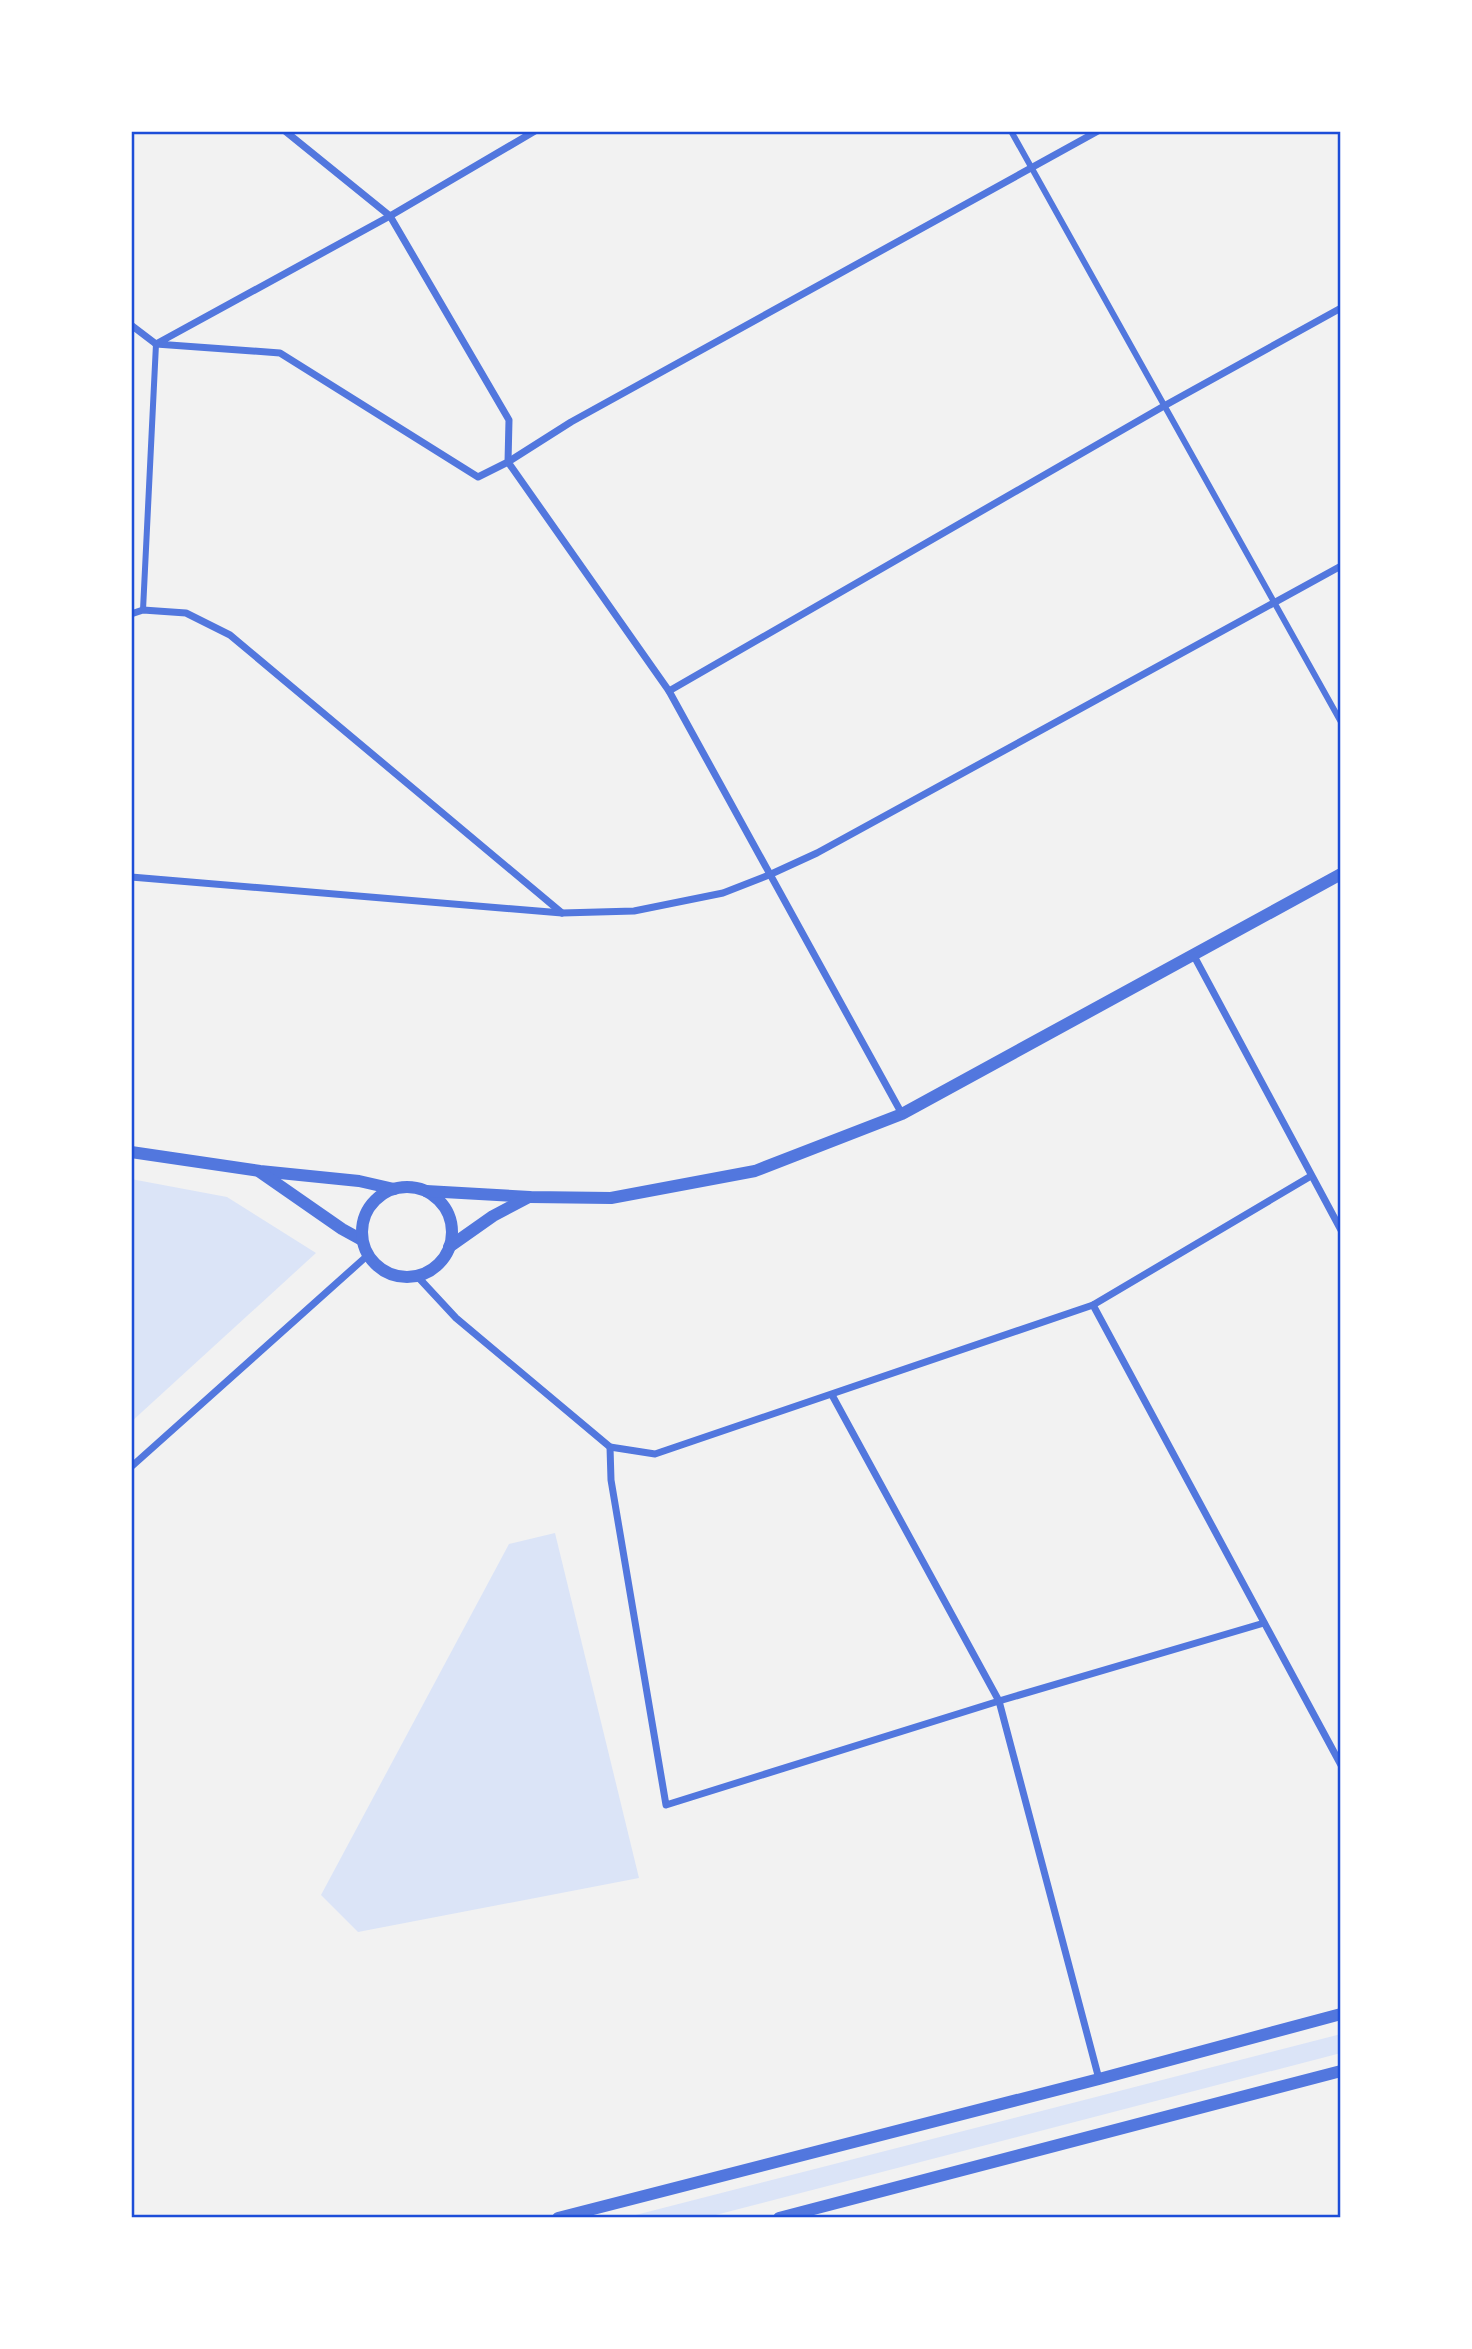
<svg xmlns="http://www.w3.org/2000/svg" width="1472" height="2349" font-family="Signika,sans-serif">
<rect width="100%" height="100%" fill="#f2f2f2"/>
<g fill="#dbe4f7">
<path d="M 131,1179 L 227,1197 L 316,1253 L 131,1422 Z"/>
<path d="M 555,1533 L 639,1878 L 358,1932 L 321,1895 L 509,1544 Z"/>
<path d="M 1341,2034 L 1341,2053 L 704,2218 L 624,2218 Z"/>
</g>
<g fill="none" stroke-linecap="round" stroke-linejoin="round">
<g stroke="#5277de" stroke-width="6">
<path d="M 1011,131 L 1341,722"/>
<path d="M 143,610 L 156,344"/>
</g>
<g stroke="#5277de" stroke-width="7">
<path d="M 285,131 L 390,216 L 535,131"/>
<path d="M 390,216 L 509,420 L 508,462 L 478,477 L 280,353 L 156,344 Z"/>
<path d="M 131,325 L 156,344"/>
<path d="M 131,614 L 143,610 L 186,613 L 230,635 L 562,913"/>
<path d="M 669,691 L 1164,406 L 1341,308"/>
<path d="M 131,877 L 562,913 L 634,911 L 723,893 L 769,875 L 817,853 L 1341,566"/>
<path d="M 1194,956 L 1341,1230"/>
<path d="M 902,1114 L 669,691 L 508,462 L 571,422 L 1098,131"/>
<path d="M 417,1276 L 456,1318 L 610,1447 L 611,1480 L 666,1805 L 999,1701 L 1264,1623"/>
<path d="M 1093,1305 L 1341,1765"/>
<path d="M 832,1395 L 999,1701 L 1099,2079"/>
<path d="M 610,1447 L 655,1454 L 1093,1305 L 1311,1176"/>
<path d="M 131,1467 L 368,1255"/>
</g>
<g stroke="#5277de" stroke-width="12">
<path d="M 131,1152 L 260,1171 L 359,1181 L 394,1189"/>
<path d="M 260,1172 L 342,1229 L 362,1240"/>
<circle cx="407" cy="1232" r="45"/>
<path d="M 426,1191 L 530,1197 L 611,1198 L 755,1171 L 902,1114 L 1341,874"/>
<path d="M 449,1247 L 493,1216 L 529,1197"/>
<path d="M 558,2218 L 1099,2079 L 1341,2014"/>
<path d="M 779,2218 L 1341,2071"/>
</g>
</g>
<rect width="1472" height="2349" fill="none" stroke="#ffffff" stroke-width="266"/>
<rect x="133" y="133" width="1206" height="2083" fill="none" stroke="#1d4ed8" stroke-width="2.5"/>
</svg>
